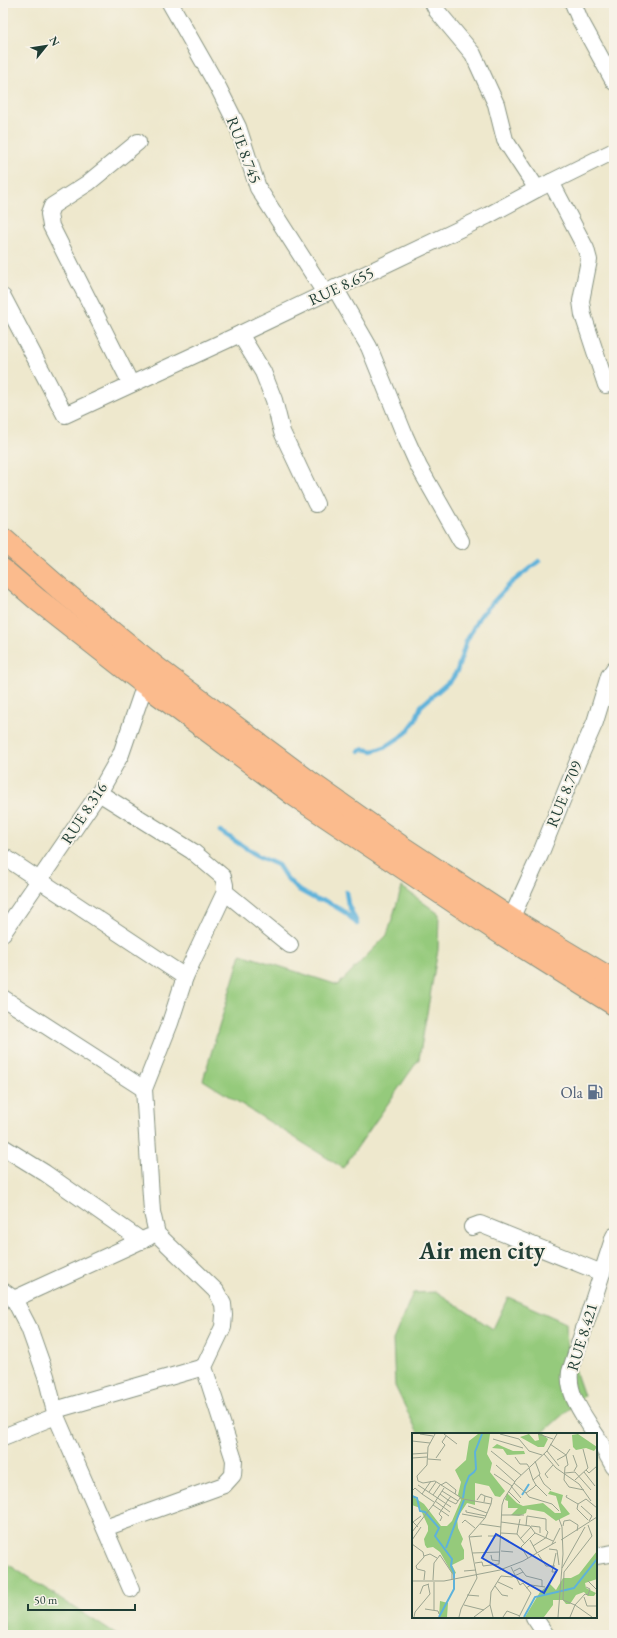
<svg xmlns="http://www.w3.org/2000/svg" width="617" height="1638" font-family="'EB Garamond',serif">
<rect width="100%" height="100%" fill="#f7f3e8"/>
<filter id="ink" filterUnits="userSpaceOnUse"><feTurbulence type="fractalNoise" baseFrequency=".025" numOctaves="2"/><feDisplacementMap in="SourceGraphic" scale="8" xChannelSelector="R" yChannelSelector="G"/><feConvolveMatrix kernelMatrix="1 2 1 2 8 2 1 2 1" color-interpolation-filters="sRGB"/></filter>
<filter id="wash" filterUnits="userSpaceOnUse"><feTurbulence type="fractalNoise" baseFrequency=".012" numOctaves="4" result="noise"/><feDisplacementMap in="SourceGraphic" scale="16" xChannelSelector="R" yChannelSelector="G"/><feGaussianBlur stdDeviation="0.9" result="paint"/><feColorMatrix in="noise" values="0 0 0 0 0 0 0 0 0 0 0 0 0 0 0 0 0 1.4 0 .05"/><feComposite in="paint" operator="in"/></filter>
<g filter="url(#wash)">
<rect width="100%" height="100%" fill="#eee8cd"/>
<g fill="#95ca7b" stroke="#5a8458">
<path d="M 402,887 L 439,914 L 438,950 L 419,1059 L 343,1168 L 203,1080 L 241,954 L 338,985 L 387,935 Z"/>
<path d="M 437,1292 L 493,1329 L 508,1297 L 566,1323 L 567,1347 L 584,1396 L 541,1434 L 421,1434 L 416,1429 L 395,1386 L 393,1340 L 413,1293 Z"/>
<path d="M 3,1561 L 115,1634 L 117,1635 L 3,1635 Z"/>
</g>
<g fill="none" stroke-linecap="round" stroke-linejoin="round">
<g stroke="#5eb2da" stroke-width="4.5">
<path d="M 359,751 L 364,749 L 373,751 L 387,746 L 406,733 L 415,721 L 421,706 L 452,679 L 457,671 L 466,642 L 479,617 L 511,583 L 539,561"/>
<path d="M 220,831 L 258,856 L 278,865 L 285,876 L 297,889 L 317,900 L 326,901 L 346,913 L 357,924"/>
<path d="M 346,892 L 348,904 L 356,921"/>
</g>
</g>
</g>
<g filter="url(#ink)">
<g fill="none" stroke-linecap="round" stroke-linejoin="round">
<defs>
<g id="minor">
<path d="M 170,3 L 219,89 L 238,127 L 258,188 L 325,293"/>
<path d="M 433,3 L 437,11 L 473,54 L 496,104 L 505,140 L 537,189"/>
<path d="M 573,3 L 580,20 L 614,82"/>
<path d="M 551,182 L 586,249 L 589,260 L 581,301 L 583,315 L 606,385"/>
<path d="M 335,288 L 369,347 L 405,436 L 419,467 L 461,541"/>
<path d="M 3,297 L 65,415 L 240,334 L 487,216 L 537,189 L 614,151"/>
<path d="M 240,334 L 263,372 L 274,400 L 282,432 L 316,504"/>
<path d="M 131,384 L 51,226 L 49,214 L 52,206 L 88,183 L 138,142"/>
<path d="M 99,793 L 192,851 L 223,877 L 225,885 L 225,892 L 185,977 L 170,1023 L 144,1089 L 152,1212 L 157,1234 L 216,1291 L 223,1304 L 224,1315 L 223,1327 L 204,1367 L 234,1460 L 233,1475 L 224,1485 L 105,1528"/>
<path d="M 3,856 L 185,977"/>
<path d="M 225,892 L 290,945"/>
<path d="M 511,919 L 540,855 L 578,761 L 595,722 L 609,676 L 614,669"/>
<path d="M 3,933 L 99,793 L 121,754 L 145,684"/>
<path d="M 3,998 L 144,1089"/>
<path d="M 3,1147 L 45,1173 L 142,1241"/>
<path d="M 472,1227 L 480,1224 L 602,1273"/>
<path d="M 3,1291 L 14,1299 L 29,1328 L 46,1376 L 56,1416 L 131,1589"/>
<path d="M 14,1299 L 149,1237"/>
<path d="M 55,1410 L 204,1367"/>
<path d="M 595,1434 C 584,1415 567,1395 570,1372 L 614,1236"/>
<path d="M 596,1435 L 614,1467"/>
<path d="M 3,1437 L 56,1416"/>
<path d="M 596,1556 L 614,1553"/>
<path d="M 534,1617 L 546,1635"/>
</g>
<g id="trunk">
<path d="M 3,539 L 60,589 L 154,666 L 312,784 L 403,848 L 511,919 L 614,981"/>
<path d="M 3,570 L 38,600 L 145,684 L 293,794 L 504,935 L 614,1004"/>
</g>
</defs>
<use href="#minor" stroke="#869280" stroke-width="18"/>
<use href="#trunk" stroke="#869280" stroke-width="24"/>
<use href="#minor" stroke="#fff" stroke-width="16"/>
<use href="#trunk" stroke="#fbbb8d" stroke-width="22"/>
</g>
</g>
<defs>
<symbol id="fuel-bare" viewBox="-9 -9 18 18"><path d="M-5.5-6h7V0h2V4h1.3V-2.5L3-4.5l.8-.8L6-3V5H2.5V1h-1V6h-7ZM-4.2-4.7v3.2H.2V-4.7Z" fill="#5c6f8a" stroke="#f7f3e8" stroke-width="2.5" paint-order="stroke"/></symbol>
</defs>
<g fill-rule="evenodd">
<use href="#fuel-bare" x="584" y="1081" width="22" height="22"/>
</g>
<g text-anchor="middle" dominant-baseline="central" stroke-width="4" stroke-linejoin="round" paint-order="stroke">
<g font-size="16" fill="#1f3d34" stroke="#f7f3e8">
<text transform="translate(244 150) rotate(69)">RUE 8.745</text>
<text transform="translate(341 286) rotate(-25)">RUE 8.655</text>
<text transform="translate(564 794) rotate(-68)">RUE 8.709</text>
<text transform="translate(84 813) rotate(-57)">RUE 8.316</text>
<text transform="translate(582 1337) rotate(-73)">RUE 8.421</text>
</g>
<g font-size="16" fill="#4e5e75" stroke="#f7f3e8" text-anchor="end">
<text x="583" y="1092">Ola</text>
</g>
<g font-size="24" font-weight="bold" fill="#1f3d34" stroke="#f7f3e8">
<text x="482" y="1250">Air men city</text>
</g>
</g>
<g transform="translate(412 1433)">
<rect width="185" height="185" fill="#eee8cd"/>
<path d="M 66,1 L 78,1 L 75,21 L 80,30 L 78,39 L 93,58 L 88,64 L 83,63 L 77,53 L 63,50 L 63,72 L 55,70 L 45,85 L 46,95 L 51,106 L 49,111 L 52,117 L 52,126 L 40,132 L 44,140 L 41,142 L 28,119 L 21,114 L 15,115 L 13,112 L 12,106 L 16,98 L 16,93 L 8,75 L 0,72 L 0,63 L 12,71 L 29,93 L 35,93 L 40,88 L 49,67 L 46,62 L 49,49 L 43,37 L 54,27 L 57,8 ZM 117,1 L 123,8 L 127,7 L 126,1 L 130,1 L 136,6 L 132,14 L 126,14 L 108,4 ZM 166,1 L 185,14 L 182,18 L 174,15 L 164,17 L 161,14 L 160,2 ZM 85,11 L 101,18 L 112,18 L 113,21 L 95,22 L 91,16 L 80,15 ZM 138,58 L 151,62 L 149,70 L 158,81 L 144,88 L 132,79 L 115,76 L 114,80 L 107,83 L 99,82 L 106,75 L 96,75 L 96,68 L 93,67 L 95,60 L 105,70 L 111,73 L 131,70 L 143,80 L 149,80 L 144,63 L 136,61 ZM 185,118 L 185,146 L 173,150 L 174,155 L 184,160 L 182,163 L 176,163 L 172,159 L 164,162 L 158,171 L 154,171 L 151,167 L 141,167 L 141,172 L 132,184 L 113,184 L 128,159 L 138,151 L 144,157 L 151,145 L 159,145 L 167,141 ZM 28,168 L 36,170 L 35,184 L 27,184 Z" fill="#95ca7b"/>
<path fill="none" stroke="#5eb2da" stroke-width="2" d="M 110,62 L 117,51M 0,63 L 5,65 L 8,78 L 13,79 L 27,95 L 23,103 L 40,126 L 39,133 L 42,140 L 42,156 L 27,184M 51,65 L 53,53 L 57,43 L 62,39 L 64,36 L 63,19 L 70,1M 34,115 L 52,67M 112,184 L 123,164 L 162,155 L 185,126"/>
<path fill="none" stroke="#9ba490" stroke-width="1" d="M 8,1 L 21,3M 23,1 L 16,14 L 15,32 L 5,43 L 6,48 L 11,50 L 23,48 L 51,66 L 79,71 L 73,85 L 57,103 L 65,145 L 49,176 L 47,184M 32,1 L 45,11M 88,1 L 107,6 L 117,18 L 130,22M 126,1 L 141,6M 81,6 L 111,15M 0,8 L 18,10M 138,11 L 154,22 L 145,27M 158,16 L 154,22 L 156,32 L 153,34 L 152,47 L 157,54 L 172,57M 79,18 L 109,42M 135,18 L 147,33M 0,21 L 15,20M 132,21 L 144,35 L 167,51 L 179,68M 161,22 L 165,33 L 162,38M 103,24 L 108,31 L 115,31 L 117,34M 0,25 L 15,24M 24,25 L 33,12 L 30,9 L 34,3M 16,26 L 29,27M 84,32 L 103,49M 117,35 L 121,47M 174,37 L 177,40 L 185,33M 172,39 L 183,53M 153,40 L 163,39 L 179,57M 82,41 L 100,53M 127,42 L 132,51 L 139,57M 136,45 L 133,41 L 141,32M 163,47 L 176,35 L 171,16M 102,50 L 114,60 L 121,55 L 124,52 L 121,47 L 128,41 L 123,28M 6,52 L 39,74M 29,52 L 34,49 L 44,57 L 43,61M 124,52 L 135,63M 99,53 L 109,65M 32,55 L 21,72 L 37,83M 0,58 L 3,55 L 10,61 L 19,48M 30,58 L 46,68M 96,58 L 108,70M 17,59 L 24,49M 114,60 L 117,64 L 140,71 L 147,78M 10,61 L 22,69M 28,61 L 36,67 L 27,81 L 30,84 L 28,88M 21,62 L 28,52M 155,62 L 154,64 L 166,71M 39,63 L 36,67 L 44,71 L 48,65M 73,63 L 80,65 L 79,71M 65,67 L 69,61 L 73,63 L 72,69M 23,68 L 38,79M 56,73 L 75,80M 169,73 L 180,83 L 177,88M 54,77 L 54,79 L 74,83M 50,81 L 72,85M 89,82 L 112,82M 176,87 L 165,76 L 166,71 L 174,66 L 185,75M 89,89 L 118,93 L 123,100 L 141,108M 50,90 L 53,87 L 63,95M 68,91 L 89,94M 114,93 L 115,83 L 134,86 L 134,97 L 136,99 L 134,104M 119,93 L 128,94 L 128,100M 151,93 L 152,88 L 158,87 L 166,92 L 165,98M 6,94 L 1,89 L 9,83M 0,99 L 21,72M 89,100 L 105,101 L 113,111M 105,101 L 108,86M 76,103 L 89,103M 57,104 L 70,103M 108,106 L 119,94M 0,107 L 9,94M 118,107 L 125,120M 149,107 L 185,84M 0,111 L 11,119 L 12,124 L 4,133 L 5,136 L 13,138 L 12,147M 140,111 L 148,95M 121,113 L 135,104M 137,116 L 145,117 L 147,132M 89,118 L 101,119M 60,120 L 88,119M 144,120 L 140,139 L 145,139M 126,121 L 134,133 L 143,133M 79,122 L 80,127 L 88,128M 12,123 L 18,121 L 25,125M 116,125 L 109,114 L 123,100M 63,130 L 70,129 L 71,133 L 87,131 L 90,72 L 92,66 L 104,47 L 135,18 L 145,1M 99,134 L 108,152 L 111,150 L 119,160 L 107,184M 150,135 L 173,94M 52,138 L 64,137M 102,138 L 108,135 L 114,143 L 130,147 L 130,154M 21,147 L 22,130 L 28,122 L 40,140 L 40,146M 0,148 L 32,148 L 88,137 L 111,128 L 144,109M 176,148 L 185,157M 86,149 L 101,156M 83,153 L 90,162 L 96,163M 174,154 L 178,156 L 176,162 L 173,161 L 163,172 L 180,184M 114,155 L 119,152 L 133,154M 8,161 L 11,153 L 17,151M 55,162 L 67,163M 172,164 L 175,173 L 185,173M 52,172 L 72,177M 78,172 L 81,184M 13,176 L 26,178 L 27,181M 22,177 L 22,149M 2,184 L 3,179 L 18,161 L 16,151M 62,184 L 78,172 L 79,159 L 89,143 L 100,144 L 111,139M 91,184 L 95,178 L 108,183M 146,184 L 151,121 L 150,94 L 147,86M 158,184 L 163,172 L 151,167 L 152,139 L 180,103 L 176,92"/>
<path fill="#1d4ed8" fill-opacity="0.15" stroke="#1d4ed8" stroke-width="2" d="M 84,101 L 145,137 L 132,160 L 70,125 Z"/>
<rect width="185" height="185" fill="none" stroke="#1f3d34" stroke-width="2"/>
</g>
<rect width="617" height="1638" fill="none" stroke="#f7f3e8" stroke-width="16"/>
<g transform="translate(46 46) rotate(60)" stroke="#f7f3e8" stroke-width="3" paint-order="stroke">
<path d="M0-3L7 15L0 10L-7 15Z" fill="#1f3d34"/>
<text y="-6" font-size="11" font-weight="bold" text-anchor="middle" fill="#1f3d34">N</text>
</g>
<path d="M28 1604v6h107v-6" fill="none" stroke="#1f3d34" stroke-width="2"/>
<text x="34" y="1604" font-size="12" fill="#1f3d34" stroke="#f7f3e8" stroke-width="3" paint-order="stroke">50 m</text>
</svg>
